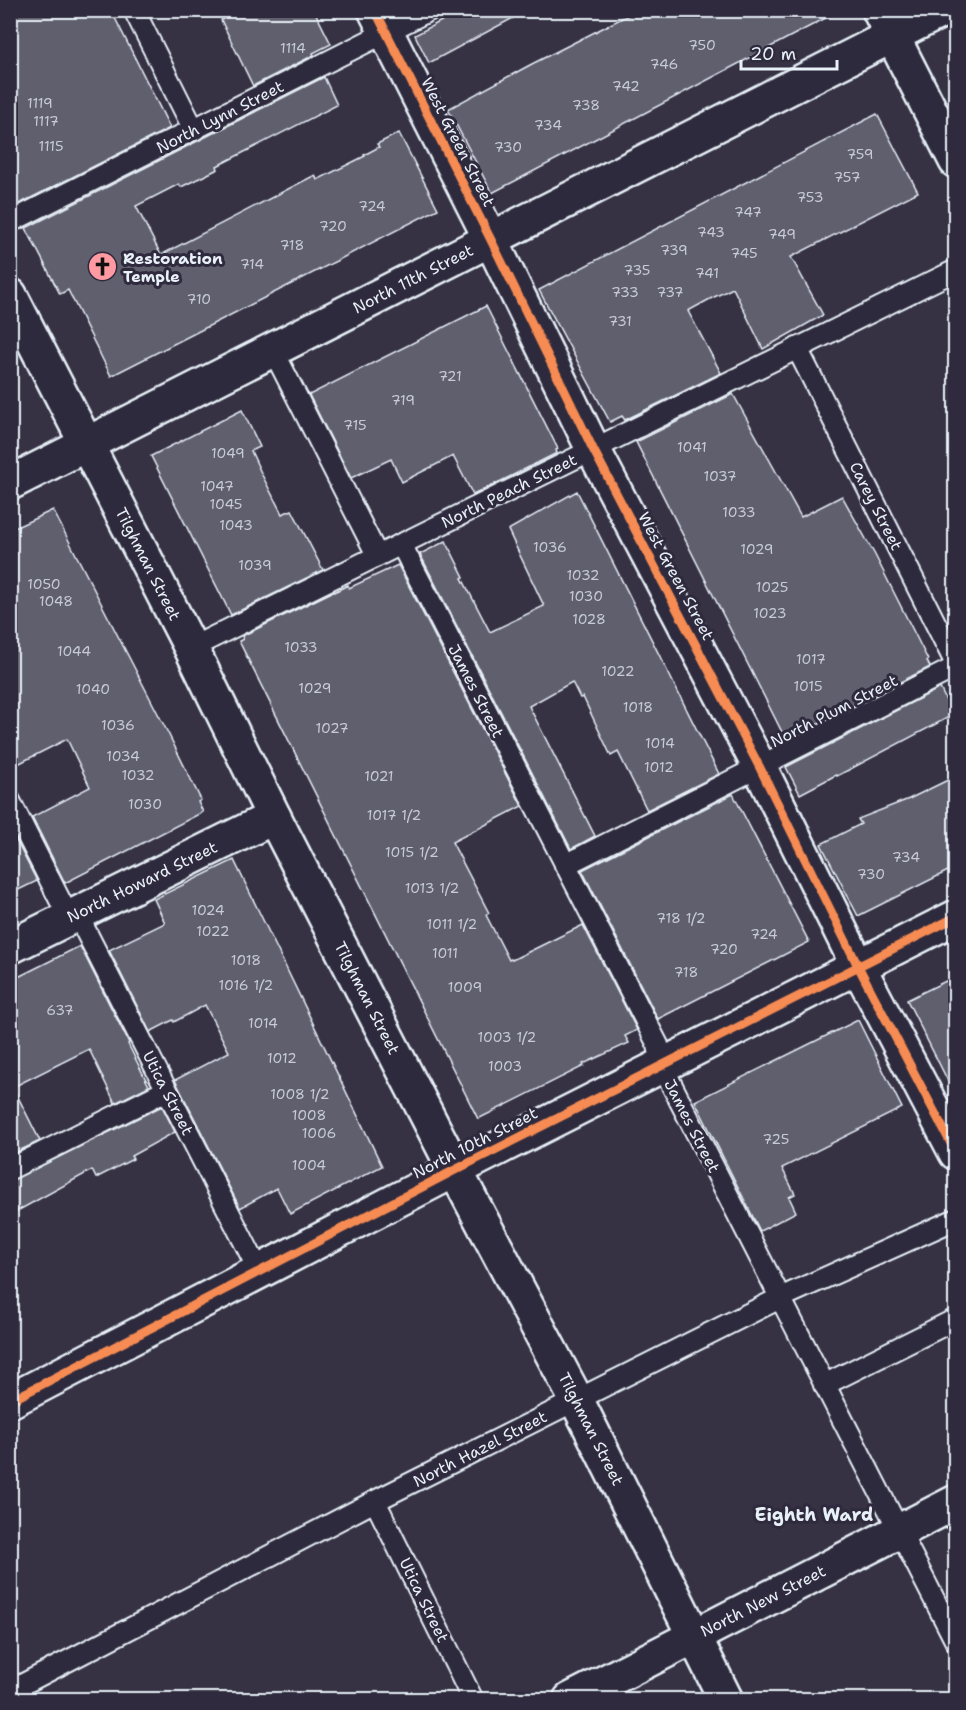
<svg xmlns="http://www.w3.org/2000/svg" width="966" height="1710" font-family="'Shantell Sans',sans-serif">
<rect width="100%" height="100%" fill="#363244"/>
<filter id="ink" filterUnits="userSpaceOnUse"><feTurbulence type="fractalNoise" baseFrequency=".0167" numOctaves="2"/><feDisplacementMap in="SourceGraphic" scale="12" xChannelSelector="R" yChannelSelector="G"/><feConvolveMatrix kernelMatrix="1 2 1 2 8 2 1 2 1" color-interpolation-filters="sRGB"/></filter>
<g filter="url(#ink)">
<g fill="#605e6e" stroke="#e8f1f8" stroke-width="1.5">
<path d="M 10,10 L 111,10 L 170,128 L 19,204 L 10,187 Z"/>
<path d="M 239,10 L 314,10 L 331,44 L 313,53 L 314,55 L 253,86 L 221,20 Z"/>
<path d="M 462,10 L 528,10 L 429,63 L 415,35 Z"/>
<path d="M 638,10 L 841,10 L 492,193 L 448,109 L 530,65 Z"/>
<path d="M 324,77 L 337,105 L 217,166 L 218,169 L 181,187 L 179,184 L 136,206 L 161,255 L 315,175 L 317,180 L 365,156 L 364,155 L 379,147 L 377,144 L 399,133 L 438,209 L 111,376 L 68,290 L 60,294 L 26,228 Z"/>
<path d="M 877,114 L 918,192 L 791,257 L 823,315 L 763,349 L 733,288 L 710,299 L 688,311 L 721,373 L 625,420 L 622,416 L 610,422 L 539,290 Z"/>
<path d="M 486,306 L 558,449 L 556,450 L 557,453 L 473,495 L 453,456 L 402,482 L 391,459 L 351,478 L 309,395 Z"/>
<path d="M 733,394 L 801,517 L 842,496 L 875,555 L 928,660 L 927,661 L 930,667 L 786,740 L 636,442 Z"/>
<path d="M 242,410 L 260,447 L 251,451 L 262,475 L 282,514 L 292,510 L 323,570 L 231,615 L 151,456 Z"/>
<path d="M 577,491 L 719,774 L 647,810 L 618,752 L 611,756 L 583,697 L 580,698 L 572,682 L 529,706 L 595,836 L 571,849 L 420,554 L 446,541 L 464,577 L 462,578 L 490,632 L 544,606 L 508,530 Z"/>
<path d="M 53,510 L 169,735 L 201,800 L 198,802 L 203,812 L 65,883 L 32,817 L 90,787 L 67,739 L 10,768 L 10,530 Z"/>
<path d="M 398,565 L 522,806 L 452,842 L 489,913 L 486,915 L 509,960 L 511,959 L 512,960 L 583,925 L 637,1030 L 625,1036 L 629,1043 L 583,1064 L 584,1066 L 478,1119 L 239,641 L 243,639 L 242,636 L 334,591 L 334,592 L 348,585 L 349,588 Z"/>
<path d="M 940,688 L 953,715 L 837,776 L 836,775 L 800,794 L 786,767 Z"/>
<path d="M 956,776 L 956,867 L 858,916 L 821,844 L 861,824 L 858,819 L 909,799 Z"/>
<path d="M 733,794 L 809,942 L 658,1019 L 582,870 Z"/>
<path d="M 10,829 L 37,881 L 10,894 Z"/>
<path d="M 234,860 L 382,1166 L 290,1214 L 277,1188 L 240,1208 L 175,1080 L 229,1052 L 205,1005 L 174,1022 L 173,1020 L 150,1032 L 109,950 L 165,923 L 154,899 Z"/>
<path d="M 80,946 L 129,1043 L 128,1044 L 149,1086 L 115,1103 L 89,1049 L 13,1087 L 40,1141 L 10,1155 L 10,981 Z"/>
<path d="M 956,976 L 956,1097 L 907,1000 Z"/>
<path d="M 858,1020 L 902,1108 L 782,1168 L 795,1194 L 789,1197 L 796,1212 L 760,1231 L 695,1101 Z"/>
<path d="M 162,1106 L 175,1132 L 131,1156 L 133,1159 L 96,1178 L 92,1170 L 10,1215 L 10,1181 Z"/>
</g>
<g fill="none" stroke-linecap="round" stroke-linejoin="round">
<defs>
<g id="lane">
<path d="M 134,10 L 194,130"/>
<path d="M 10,222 L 430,10"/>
<path d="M 797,348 L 956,664"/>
<path d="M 273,350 L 377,555"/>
<path d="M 401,544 L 658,1045 L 662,1066 L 956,1642"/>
<path d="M 191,648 L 956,270"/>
<path d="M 10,801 L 69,918"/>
<path d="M 565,865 L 956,667"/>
<path d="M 77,914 L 259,1271"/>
<path d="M 10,1169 L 167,1090"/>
<path d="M 824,1385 L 956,1319"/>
<path d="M 375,1501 L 473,1700"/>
<path d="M 10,1691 L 375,1501 L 780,1298 L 956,1219"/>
</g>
<g id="street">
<path d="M 375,10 L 491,240 L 593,449 L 759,766 L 858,966 L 956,1153"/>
<path d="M 879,10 L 956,161"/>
<path d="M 10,483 L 943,10"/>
<path d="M 10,947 L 274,817"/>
<path d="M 10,1401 L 455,1170 L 956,917"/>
<path d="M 570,1700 L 956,1502"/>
</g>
<path id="primary" d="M 10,295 L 191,648 L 274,817 L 455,1170 L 577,1401 L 726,1700"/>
</defs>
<use href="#lane" stroke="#e8f1f8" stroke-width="24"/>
<use href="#street" stroke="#e8f1f8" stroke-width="38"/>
<use href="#primary" stroke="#e8f1f8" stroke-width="38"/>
<use href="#lane" stroke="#2f2a3d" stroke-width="20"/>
<use href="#street" stroke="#2f2a3d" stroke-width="33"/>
<use href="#primary" stroke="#2f2a3d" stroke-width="33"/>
<defs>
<g id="cycleway">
<path d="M 375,10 L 491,240 L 593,449 L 759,766 L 858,966 L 956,1153"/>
<path d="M 10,1401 L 455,1170 L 956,917"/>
</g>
</defs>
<use href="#cycleway" stroke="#2f2a3d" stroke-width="13"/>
<use href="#cycleway" stroke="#f68b52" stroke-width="9"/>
</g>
</g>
<defs>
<symbol id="church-disc" viewBox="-11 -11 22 22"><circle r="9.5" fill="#ff9aa2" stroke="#2f2a3d"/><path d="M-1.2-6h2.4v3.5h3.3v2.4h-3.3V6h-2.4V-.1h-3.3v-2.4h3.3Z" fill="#111"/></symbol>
</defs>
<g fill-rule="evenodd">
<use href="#church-disc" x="86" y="250" width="33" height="33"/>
</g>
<g text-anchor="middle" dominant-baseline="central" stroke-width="6" stroke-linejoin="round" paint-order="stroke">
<g font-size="14" fill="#c6ccd6">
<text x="702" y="45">750</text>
<text x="293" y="48">1114</text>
<text x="664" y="64">746</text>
<text x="626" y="86">742</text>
<text x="40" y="103">1119</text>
<text x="586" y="105">738</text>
<text x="46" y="121">1117</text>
<text x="548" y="125">734</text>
<text x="51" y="146">1115</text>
<text x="508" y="147">730</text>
<text x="860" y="154">759</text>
<text x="847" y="177">757</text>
<text x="810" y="197">753</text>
<text x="372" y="206">724</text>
<text x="748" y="212">747</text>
<text x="333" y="226">720</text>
<text x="711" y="232">743</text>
<text x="782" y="234">749</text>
<text x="292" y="245">718</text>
<text x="674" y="250">739</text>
<text x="744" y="253">745</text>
<text x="252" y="264">714</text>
<text x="637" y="270">735</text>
<text x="707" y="273">741</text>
<text x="625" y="292">733</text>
<text x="670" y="292">737</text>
<text x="199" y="299">710</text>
<text x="620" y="321">731</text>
<text x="450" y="376">721</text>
<text x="403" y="400">719</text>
<text x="355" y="425">715</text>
<text x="692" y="447">1041</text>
<text x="228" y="453">1049</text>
<text x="720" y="476">1037</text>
<text x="217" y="486">1047</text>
<text x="226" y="504">1045</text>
<text x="739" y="512">1033</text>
<text x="236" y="525">1043</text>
<text x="550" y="547">1036</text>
<text x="757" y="549">1029</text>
<text x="255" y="565">1039</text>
<text x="583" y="575">1032</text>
<text x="44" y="584">1050</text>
<text x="772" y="587">1025</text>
<text x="586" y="596">1030</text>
<text x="56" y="601">1048</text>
<text x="770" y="613">1023</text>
<text x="589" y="619">1028</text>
<text x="301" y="647">1033</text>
<text x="74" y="651">1044</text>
<text x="811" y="659">1017</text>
<text x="618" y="671">1022</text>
<text x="808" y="686">1015</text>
<text x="315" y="688">1029</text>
<text x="93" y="689">1040</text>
<text x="638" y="707">1018</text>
<text x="118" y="725">1036</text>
<text x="332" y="728">1027</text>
<text x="660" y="743">1014</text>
<text x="123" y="756">1034</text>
<text x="659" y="767">1012</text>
<text x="138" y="775">1032</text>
<text x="379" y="776">1021</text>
<text x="145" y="804">1030</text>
<text x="394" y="815">1017 1/2</text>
<text x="412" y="852">1015 1/2</text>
<text x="906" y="857">734</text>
<text x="871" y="874">730</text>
<text x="432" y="888">1013 1/2</text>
<text x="208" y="910">1024</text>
<text x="681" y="918">718 1/2</text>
<text x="452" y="924">1011 1/2</text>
<text x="213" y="931">1022</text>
<text x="764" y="934">724</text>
<text x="724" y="949">720</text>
<text x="445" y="953">1011</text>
<text x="246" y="960">1018</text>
<text x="686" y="972">718</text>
<text x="246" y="985">1016 1/2</text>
<text x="465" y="987">1009</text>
<text x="60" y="1010">637</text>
<text x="263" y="1023">1014</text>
<text x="507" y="1037">1003 1/2</text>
<text x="282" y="1058">1012</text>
<text x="505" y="1066">1003</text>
<text x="300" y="1094">1008 1/2</text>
<text x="309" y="1115">1008</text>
<text x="319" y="1133">1006</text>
<text x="776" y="1139">725</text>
<text x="309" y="1165">1004</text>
</g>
<g font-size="16" fill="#e8f1f8" stroke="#2f2a3d">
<text transform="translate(220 117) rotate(-27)">North Lynn Street</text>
<text transform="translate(458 142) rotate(63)">West Green Street</text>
<text transform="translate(413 279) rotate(-27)">North 11th Street</text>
<text transform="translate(509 491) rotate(-26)">North Peach Street</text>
<text transform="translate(876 506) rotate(63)">Carey Street</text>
<text transform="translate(148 564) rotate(63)">Tilghman Street</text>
<text transform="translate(676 576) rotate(62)">West Green Street</text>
<text transform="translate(476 691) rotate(63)">James Street</text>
<text transform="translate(834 711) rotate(-27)">North Plum Street</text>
<text transform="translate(142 882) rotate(-26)">North Howard Street</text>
<text transform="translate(367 998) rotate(63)">Tilghman Street</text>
<text transform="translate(168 1093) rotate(63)">Utica Street</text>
<text transform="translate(692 1126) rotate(63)">James Street</text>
<text transform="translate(475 1143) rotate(-27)">North 10th Street</text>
<text transform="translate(591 1429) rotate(63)">Tilghman Street</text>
<text transform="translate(480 1449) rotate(-27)">North Hazel Street</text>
<text transform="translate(424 1600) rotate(64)">Utica Street</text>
<text transform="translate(763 1601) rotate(-27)">North New Street</text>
</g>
<g font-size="16" font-weight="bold" fill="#e8f1f8" stroke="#2f2a3d" text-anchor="start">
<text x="123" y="258">Restoration<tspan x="123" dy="18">Temple</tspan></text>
</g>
<g font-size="18" font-weight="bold" fill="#e8f1f8" stroke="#2f2a3d">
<text x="814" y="1515">Eighth Ward</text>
</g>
</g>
<rect width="966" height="1710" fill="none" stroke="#2f2a3d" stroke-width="36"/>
<rect x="18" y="18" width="930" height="1674" fill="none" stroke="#e8f1f8" stroke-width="2" filter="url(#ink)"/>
<path d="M741 60v9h96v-9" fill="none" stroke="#e8f1f8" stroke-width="3"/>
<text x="750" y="60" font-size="18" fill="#e8f1f8" stroke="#2f2a3d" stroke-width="4.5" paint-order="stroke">20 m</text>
</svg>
